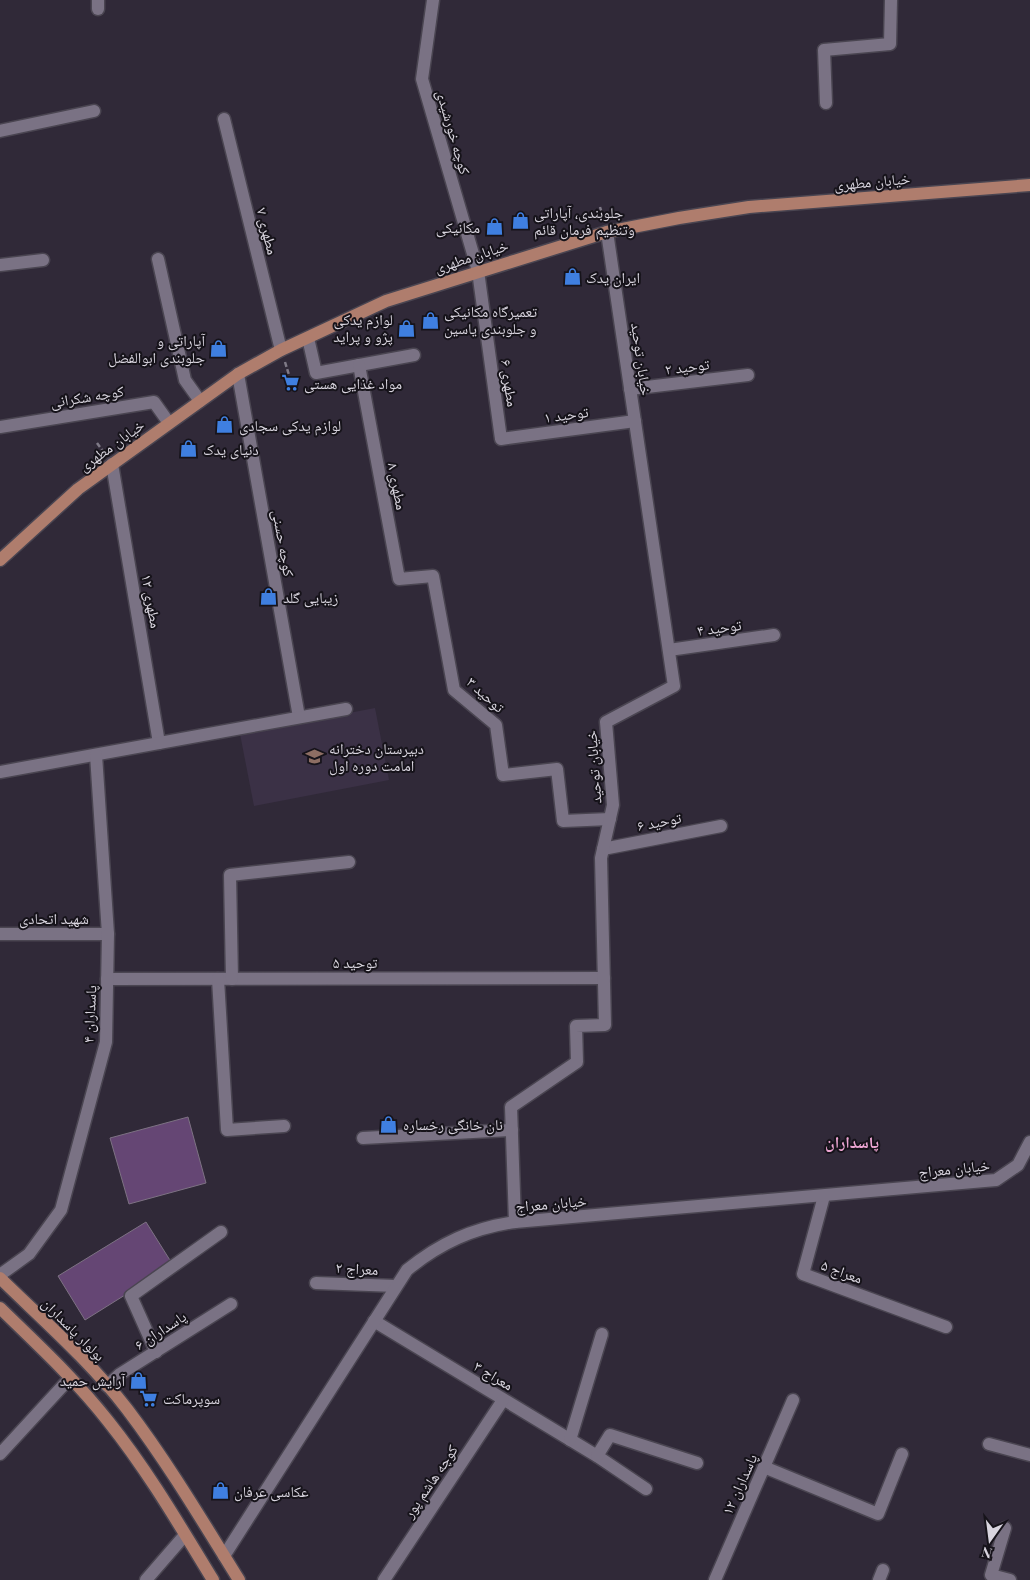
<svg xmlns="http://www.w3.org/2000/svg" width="1030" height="1580" font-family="'Playfair Display','Noto Naskh Arabic',serif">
<rect width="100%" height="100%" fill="#302938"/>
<path fill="#3b3146" d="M 375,708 L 389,780 L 254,806 L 240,734 Z"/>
<g fill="#654674" stroke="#7d7283">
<path d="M 188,1117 L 206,1183 L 129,1204 L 110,1138 Z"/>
<path d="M 146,1222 L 173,1265 L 85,1320 L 58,1276 Z"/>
</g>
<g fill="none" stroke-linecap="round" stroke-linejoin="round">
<defs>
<g id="minor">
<path d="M 98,0 L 98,9"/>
<path d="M 433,0 L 422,79 L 478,271 L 501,439 L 635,421"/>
<path d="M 826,103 L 824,50 L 890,44 L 891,0"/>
<path d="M 224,119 L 281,350"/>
<path d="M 0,131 L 94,111"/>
<path d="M 158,259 L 185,380 L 200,401"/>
<path d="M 0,265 L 43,260"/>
<path d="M 308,338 L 316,373 L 414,355"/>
<path d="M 359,365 L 399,579 L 433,576 L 454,690 L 496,725 L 503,775 L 557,769 L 563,821 L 610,819"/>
<path d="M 238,374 L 299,717"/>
<path d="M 630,389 L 748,375"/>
<path d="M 0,427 L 154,402 L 169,423"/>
<path d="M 112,464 L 159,743"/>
<path d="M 669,650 L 774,635"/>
<path d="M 0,772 L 346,709"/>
<path d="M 603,849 L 721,826"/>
<path d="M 0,934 L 108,934"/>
<path d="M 107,979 L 604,978"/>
<path d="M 218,979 L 227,1130 L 284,1126"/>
<path d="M 232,979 L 230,875 L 349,862"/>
<path d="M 363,1138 L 512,1130"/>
<path d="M 824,1196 L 803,1274 L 946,1327"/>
<path d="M 515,1222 L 511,1107 L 577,1062 L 576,1026 L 605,1025 L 601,858 L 613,805 L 606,722 L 674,686 L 607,232"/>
<path d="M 0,1275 L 29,1254 L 61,1210 L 106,1042 L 108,934 L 96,755"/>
<path d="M 316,1283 L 396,1286"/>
<path d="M 374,1321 L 597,1456 L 646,1489"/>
<path d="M 156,1352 L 131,1296 L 221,1232"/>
<path d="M 107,1386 L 120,1374 L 231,1304"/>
<path d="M 570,1440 L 602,1334"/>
<path d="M 989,1444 L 1030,1455"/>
<path d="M 0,1454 L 70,1378"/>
<path d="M 597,1456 L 610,1435 L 697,1463"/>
<path d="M 764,1467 L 878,1514 L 902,1454"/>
<path d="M 1005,1528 L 991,1575 L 1010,1580"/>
<path d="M 224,1556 L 407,1270 C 440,1243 473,1228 515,1222 L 996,1180 L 1018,1165 L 1030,1142"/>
<path d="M 146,1580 L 185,1535"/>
<path d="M 384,1580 L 503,1400"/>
<path d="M 715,1580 L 793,1400"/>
<path d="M 879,1580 L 883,1570"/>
</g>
<g id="major">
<path d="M 0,560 L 78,489 L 238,374 L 281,350 L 386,301 L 607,232 L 679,218 L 749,207 L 1030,185"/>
<path d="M 0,1278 C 43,1320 90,1361 127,1409 C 168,1463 203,1522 239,1580"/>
<path d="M 0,1308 C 37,1344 76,1380 108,1421 C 148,1471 180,1526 213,1580"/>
</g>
</defs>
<use href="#minor" stroke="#4a4551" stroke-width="15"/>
<use href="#major" stroke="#4a4551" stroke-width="15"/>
<g stroke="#7f7a87" stroke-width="2.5" stroke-dasharray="5 2.5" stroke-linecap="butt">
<path d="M 600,207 L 604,220"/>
<path d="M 285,362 L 289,375"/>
<path d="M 97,443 L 105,454"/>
</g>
<use href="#minor" stroke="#7a7284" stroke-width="12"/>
<use href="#major" stroke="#af7d6d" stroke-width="12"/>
</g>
<defs>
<symbol id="shop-bare" viewBox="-9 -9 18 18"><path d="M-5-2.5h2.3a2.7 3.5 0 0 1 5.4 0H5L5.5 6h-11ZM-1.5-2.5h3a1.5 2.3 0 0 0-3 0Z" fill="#3f7fe0" stroke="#16131a" stroke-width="2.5" paint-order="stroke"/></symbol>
<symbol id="supermarket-bare" viewBox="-9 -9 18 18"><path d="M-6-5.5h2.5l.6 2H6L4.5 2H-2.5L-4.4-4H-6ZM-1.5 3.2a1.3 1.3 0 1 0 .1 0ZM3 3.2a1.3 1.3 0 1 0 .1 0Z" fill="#3f7fe0" stroke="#16131a" stroke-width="2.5" paint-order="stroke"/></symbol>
<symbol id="school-bare" viewBox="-9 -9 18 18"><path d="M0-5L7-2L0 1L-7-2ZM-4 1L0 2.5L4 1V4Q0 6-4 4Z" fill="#8d6e63" stroke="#16131a" stroke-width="2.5" paint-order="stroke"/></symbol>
</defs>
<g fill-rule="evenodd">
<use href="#shop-bare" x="508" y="208" width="25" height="25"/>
<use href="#shop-bare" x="482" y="214" width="25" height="25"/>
<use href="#shop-bare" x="560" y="264" width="25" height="25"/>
<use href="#shop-bare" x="418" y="308" width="25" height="25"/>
<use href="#shop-bare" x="394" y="316" width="25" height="25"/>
<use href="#shop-bare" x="206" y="336" width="25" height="25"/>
<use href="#supermarket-bare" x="278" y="370" width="25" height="25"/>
<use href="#shop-bare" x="212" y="412" width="25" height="25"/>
<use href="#shop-bare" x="176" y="436" width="25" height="25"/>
<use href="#shop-bare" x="256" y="584" width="25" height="25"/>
<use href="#school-bare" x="302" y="744" width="25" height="25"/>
<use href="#shop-bare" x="376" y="1112" width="25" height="25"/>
<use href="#shop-bare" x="126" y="1368" width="25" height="25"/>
<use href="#supermarket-bare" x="136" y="1386" width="25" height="25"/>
<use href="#shop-bare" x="208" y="1478" width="25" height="25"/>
</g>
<g text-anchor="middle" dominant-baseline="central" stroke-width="4" stroke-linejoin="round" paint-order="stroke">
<g font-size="15" fill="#d9d5df" stroke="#16131a">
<text transform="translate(454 132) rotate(74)">کوچه خورشیدی</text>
<text transform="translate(872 181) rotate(-5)">خیابان مطهری</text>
<text transform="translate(268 231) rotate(76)">مطهری ۷</text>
<text transform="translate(471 256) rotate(-18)">خیابان مطهری</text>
<text transform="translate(642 359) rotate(82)">خیابان توحید</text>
<text transform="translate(687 366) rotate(-7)">توحید ۲</text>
<text transform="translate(510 383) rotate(82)">مطهری ۶</text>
<text transform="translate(87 396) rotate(-9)">کوچه شکرانی</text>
<text transform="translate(566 414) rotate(-8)">توحید ۱</text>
<text transform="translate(111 445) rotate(-36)">خیابان مطهری</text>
<text transform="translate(398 486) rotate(79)">مطهری ۸</text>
<text transform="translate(284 543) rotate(80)">کوچه حسنی</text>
<text transform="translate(152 601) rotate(80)">مطهری ۱۲</text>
<text transform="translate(719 627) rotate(-8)">توحید ۴</text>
<text transform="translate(486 694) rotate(42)">توحید ۳</text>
<text transform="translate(593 767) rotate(-94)">خیابان توحید</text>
<text transform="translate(659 821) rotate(-11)">توحید ۶</text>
<text x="54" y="918">شهید اتحادی</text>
<text x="355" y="962">توحید ۵</text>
<text transform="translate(89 1014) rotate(-87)">پاسداران ۴</text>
<text transform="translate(954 1168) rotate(-6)">خیابان معراج</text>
<text transform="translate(551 1203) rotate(-5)">خیابان معراج</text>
<text transform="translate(357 1268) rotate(3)">معراج ۲</text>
<text transform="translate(842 1271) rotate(20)">معراج ۵</text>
<text transform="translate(74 1329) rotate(45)">بولوار پاسداران</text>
<text transform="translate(160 1330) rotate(-33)">پاسداران ۶</text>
<text transform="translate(494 1375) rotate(31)">معراج ۳</text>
<text transform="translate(430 1481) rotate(-56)">کوچه هاشم پور</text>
<text transform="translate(739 1484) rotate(-66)">پاسداران ۱۲</text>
</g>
<g font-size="15" fill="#d9d5df" stroke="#16131a" text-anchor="start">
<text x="534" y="212">جلوبندی، آپاراتی<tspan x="534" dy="17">وتنظیم فرمان قائم</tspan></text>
<text x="480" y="227" text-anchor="end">مکانیکی</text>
<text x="586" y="277">ایران یدک</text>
<text x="444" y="311">تعمیرگاه مکانیکی<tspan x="444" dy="17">و جلوبندی یاسین</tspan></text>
<text x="393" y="319" text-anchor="end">لوازم یدکی<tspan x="393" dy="17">پژو و پراید</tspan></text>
<text x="205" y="340" text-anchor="end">آپاراتی و<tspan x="205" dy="17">جلوبندی ابوالفضل</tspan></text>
<text x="304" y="383">مواد غذایی هستی</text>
<text x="239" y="425">لوازم یدکی سجادی</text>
<text x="203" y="449">دنیای یدک</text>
<text x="283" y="597">زیبایی گلد</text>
<text x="329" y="748">دبیرستان دخترانه<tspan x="329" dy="17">امامت دوره اول</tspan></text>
<text x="403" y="1124">نان خانگی رخساره</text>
<text x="125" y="1380" text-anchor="end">آرایش حمید</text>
<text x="163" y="1398">سوپرماکت</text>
<text x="234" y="1491">عکاسی عرفان</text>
</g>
<g font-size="16" font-weight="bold" fill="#eca5d2" stroke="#16131a">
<text x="852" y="1141">پاسداران</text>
</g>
</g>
<g transform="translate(990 1540) rotate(194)" stroke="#16131a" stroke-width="4" paint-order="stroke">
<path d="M0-4L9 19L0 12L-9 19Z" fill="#d9d5df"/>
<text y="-8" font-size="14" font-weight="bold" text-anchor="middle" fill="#d9d5df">N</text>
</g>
</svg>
